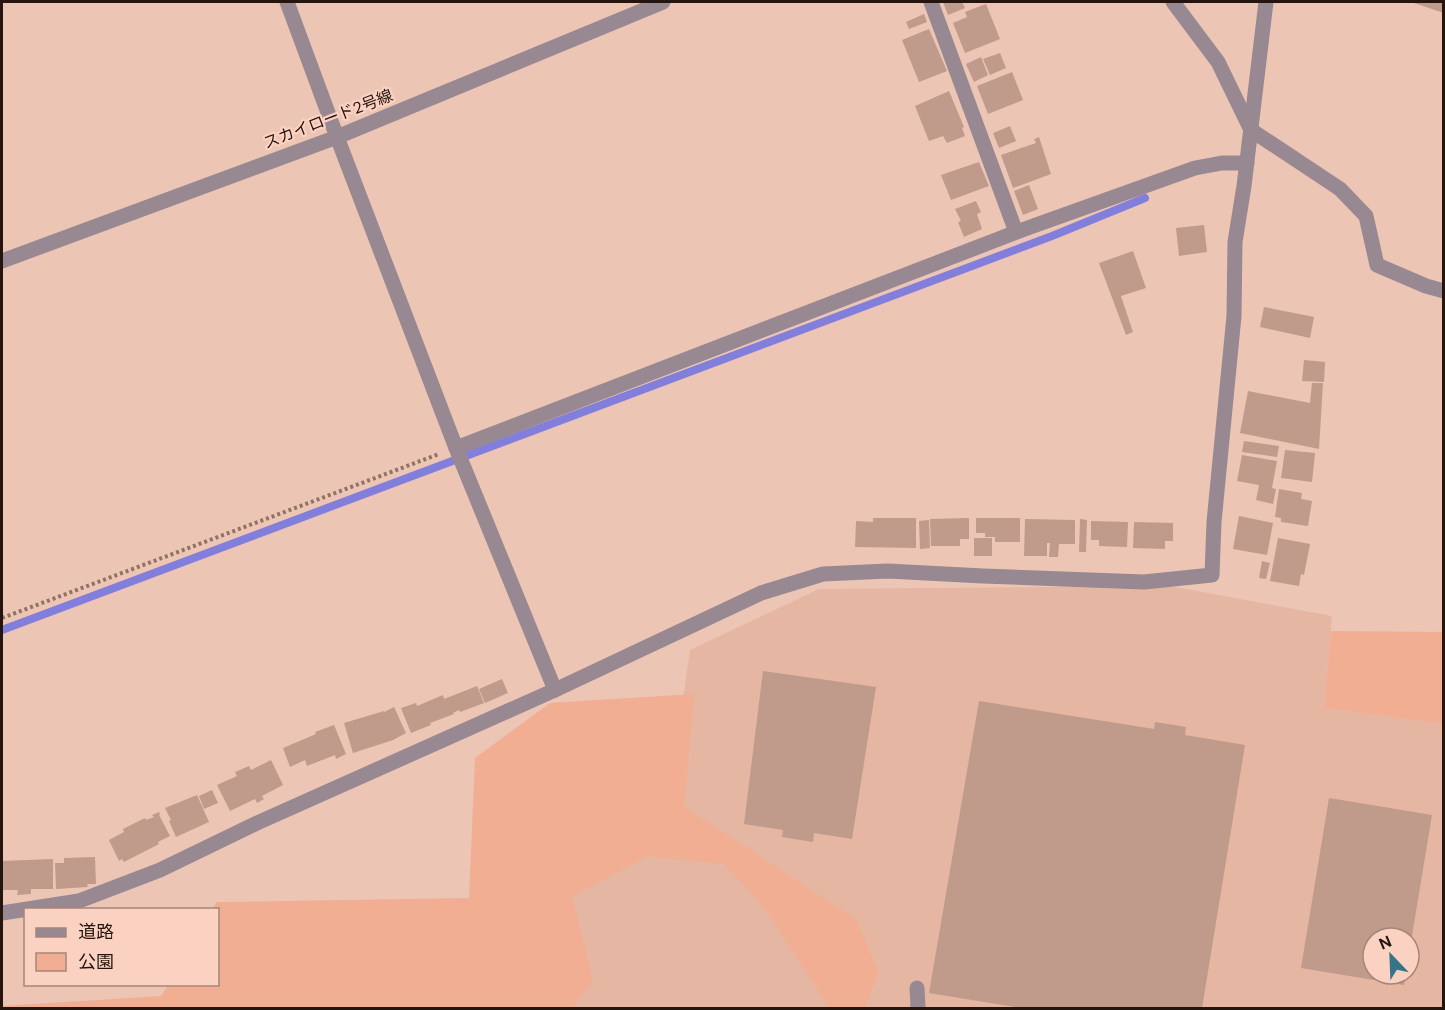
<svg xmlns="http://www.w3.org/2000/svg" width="1445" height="1010" font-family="'DM Sans','Noto Sans JP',sans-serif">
<rect width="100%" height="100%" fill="#edc5b4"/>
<path fill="#e5b6a2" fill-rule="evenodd" d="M 1170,586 L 1332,616 L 1324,708 L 1443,724 L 1443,1008 L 465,1008 L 559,882 L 664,833 L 690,650 L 819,589 ZM 1373,938 L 1409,938 L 1409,974 L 1373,974 Z"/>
<g fill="#f1ae93">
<path d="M 1331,631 L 1443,632 L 1443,724 L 1324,708 Z"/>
<path d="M 694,694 L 684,807 L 857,920 L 878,971 L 865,1008 L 830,1008 L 762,904 L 724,864 L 648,856 L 572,896 L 593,981 L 572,1008 L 2,1008 L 2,1006 L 161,996 L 168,985 L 218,984 L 218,910 L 212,909 L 217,902 L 469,898 L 475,758 L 550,703 Z"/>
</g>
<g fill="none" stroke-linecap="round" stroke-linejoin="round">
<path stroke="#827edc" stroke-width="8" d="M 2,630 L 1052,236 L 1145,198"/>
</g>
<g fill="#c09a8a">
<path d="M 943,2 L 962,2 L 965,8 L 948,15 Z"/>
<path d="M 1411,2 L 1444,2 L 1444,13 Z"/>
<path d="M 986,4 L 1000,39 L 965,53 L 953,23 L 967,17 L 965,12 Z"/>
<path d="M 924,14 L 927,22 L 909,29 L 906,22 Z"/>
<path d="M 929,29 L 947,71 L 919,82 L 902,40 Z"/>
<path d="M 1000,53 L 1006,68 L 990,75 L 983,59 Z"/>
<path d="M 981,57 L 988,75 L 974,82 L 966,64 Z"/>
<path d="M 1012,72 L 1023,100 L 988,114 L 977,86 Z"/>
<path d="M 949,91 L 964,127 L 962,128 L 965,136 L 947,143 L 943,136 L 929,141 L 915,106 Z"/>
<path d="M 1010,126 L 1016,141 L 999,148 L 993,133 Z"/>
<path d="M 1039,137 L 1051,174 L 1013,188 L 1001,155 L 1036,143 L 1034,139 Z"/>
<path d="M 979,162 L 989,186 L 951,200 L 941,175 Z"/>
<path d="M 1029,185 L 1038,209 L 1023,215 L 1014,191 Z"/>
<path d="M 976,201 L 981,212 L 977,214 L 982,229 L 964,237 L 958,222 L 961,221 L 955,209 Z"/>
<path d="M 1204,225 L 1207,252 L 1179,256 L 1176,228 Z"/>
<path d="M 1133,251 L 1146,288 L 1121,296 L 1133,332 L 1126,335 L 1099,263 Z"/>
<path d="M 1264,307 L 1314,317 L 1310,338 L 1260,327 Z"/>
<path d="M 1304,360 L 1325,362 L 1324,382 L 1302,381 Z"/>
<path d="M 1312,383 L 1323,383 L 1319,449 L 1240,433 L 1248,391 L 1310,403 Z"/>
<path d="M 1244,441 L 1279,446 L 1277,457 L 1242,452 Z"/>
<path d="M 1285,450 L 1315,453 L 1312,482 L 1281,478 Z"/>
<path d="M 1242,455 L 1277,461 L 1272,488 L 1276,489 L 1273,504 L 1256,500 L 1259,485 L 1237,481 Z"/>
<path d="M 1279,489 L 1302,493 L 1301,499 L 1312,501 L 1308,526 L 1281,522 L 1281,518 L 1275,517 Z"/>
<path d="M 1239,516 L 1273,523 L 1267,555 L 1233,549 Z"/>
<path d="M 873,518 L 916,518 L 916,548 L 855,547 L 856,521 L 873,522 Z"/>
<path d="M 969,518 L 969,539 L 960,539 L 960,546 L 931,546 L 930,519 Z"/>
<path d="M 976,518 L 1020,518 L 1020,542 L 995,542 L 995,537 L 985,537 L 985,533 L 976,533 Z"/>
<path d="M 1025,519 L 1075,520 L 1075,544 L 1059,544 L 1058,557 L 1049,557 L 1050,543 L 1047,543 L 1047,556 L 1024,556 Z"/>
<path d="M 1080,519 L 1087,520 L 1086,552 L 1079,552 Z"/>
<path d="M 929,520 L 930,548 L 920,549 L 919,521 Z"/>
<path d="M 1091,521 L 1128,522 L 1127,547 L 1099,546 L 1099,540 L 1091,540 Z"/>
<path d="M 1134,522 L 1173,523 L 1173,541 L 1165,541 L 1165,549 L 1133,548 Z"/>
<rect x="974" y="538" width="18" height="18"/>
<path d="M 1278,538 L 1310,544 L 1304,575 L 1301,574 L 1299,586 L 1270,581 Z"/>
<path d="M 1262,561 L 1270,563 L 1266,579 L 1259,578 Z"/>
<path d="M 763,671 L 876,687 L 852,839 L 814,833 L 813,842 L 782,837 L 783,830 L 744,824 Z"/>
<path d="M 502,679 L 508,693 L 485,703 L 479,689 Z"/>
<path d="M 477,686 L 484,703 L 460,712 L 459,710 L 453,713 L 454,714 L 430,723 L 431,725 L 411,733 L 401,708 L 416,703 L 417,706 L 443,695 L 444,699 Z"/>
<path d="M 979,701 L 1154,729 L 1155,722 L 1186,727 L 1185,735 L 1245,745 L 1202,1008 L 1021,1008 L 929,993 Z"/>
<path d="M 394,707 L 406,733 L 393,740 L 353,753 L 344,723 L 384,711 L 384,712 Z"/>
<path d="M 334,725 L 346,754 L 336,759 L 335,755 L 307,766 L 305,760 L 290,767 L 283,748 L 316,734 L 315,732 Z"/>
<path d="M 271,760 L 283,785 L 262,796 L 264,799 L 257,803 L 255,799 L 230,811 L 217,785 L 237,776 L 235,772 L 249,766 L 251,770 Z"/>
<path d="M 212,790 L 218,803 L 204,809 L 199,796 Z"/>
<path d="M 197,795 L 209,822 L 176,837 L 169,821 L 171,820 L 165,808 Z"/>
<path d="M 1329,798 L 1432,815 L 1410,948 L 1409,948 L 1409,938 L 1373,938 L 1373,974 L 1406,974 L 1404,985 L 1301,968 Z"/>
<path d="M 159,812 L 160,814 L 159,815 L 170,836 L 158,842 L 159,844 L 124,862 L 122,859 L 119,861 L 109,840 L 124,832 L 123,829 L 145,818 L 146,820 L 154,817 L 152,815 Z"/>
<path d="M 95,857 L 96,884 L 87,884 L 88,887 L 56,889 L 55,863 L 64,863 L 64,858 Z"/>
<path d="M 53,859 L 53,889 L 31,889 L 31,894 L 17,895 L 18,890 L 2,890 L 2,861 Z"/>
</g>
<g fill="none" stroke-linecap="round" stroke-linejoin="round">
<path stroke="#8f7367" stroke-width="4" stroke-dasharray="3 3" stroke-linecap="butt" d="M 2,618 L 439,454"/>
<g stroke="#988891" stroke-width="15">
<path d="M 287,2 L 337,137 L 456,448 L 555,690"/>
<path d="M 931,2 L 1016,232"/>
<path d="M 1173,2 L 1218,62 L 1251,130 L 1340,189 L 1366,216 L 1377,265 L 1426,286 L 1444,291"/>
<path d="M 2,261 L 337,137 L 663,2"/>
<path d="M 456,448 L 1022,230 L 1195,168 L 1222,163 L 1247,163"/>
<path d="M 2,913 L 79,901 L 160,870 L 257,823 L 555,690 L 761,593 L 823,574 L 888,571 L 983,576 L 1144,582 L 1212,575 L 1214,522 L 1234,316 L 1235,242 L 1244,186 L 1266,2"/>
<path d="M 917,988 L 918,1008"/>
</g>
</g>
<g text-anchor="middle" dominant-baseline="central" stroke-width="4.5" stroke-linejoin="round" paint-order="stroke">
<g font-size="16" fill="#24150f" stroke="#fbd1c1">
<text transform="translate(328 119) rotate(-21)">スカイロード2号線</text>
</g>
</g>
<rect width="1445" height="1010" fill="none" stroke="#24150f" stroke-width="6"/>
<rect x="24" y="908" width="195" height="78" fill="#fbd1c1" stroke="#a5867a" stroke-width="1.5"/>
<rect x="36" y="928" width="30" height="9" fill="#988891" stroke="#a5867a" stroke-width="1.5"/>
<text x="78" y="938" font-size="18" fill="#24150f">道路</text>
<rect x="36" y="953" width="30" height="18" fill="#f1ae93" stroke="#a5867a" stroke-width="1.5"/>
<text x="78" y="968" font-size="18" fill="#24150f">公園</text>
<g transform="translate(1391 956) rotate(337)"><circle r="28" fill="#fbd1c1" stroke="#a5867a" stroke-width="1.5"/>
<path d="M0-4.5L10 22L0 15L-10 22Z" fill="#367489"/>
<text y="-9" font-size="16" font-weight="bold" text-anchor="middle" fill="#24150f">N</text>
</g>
</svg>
